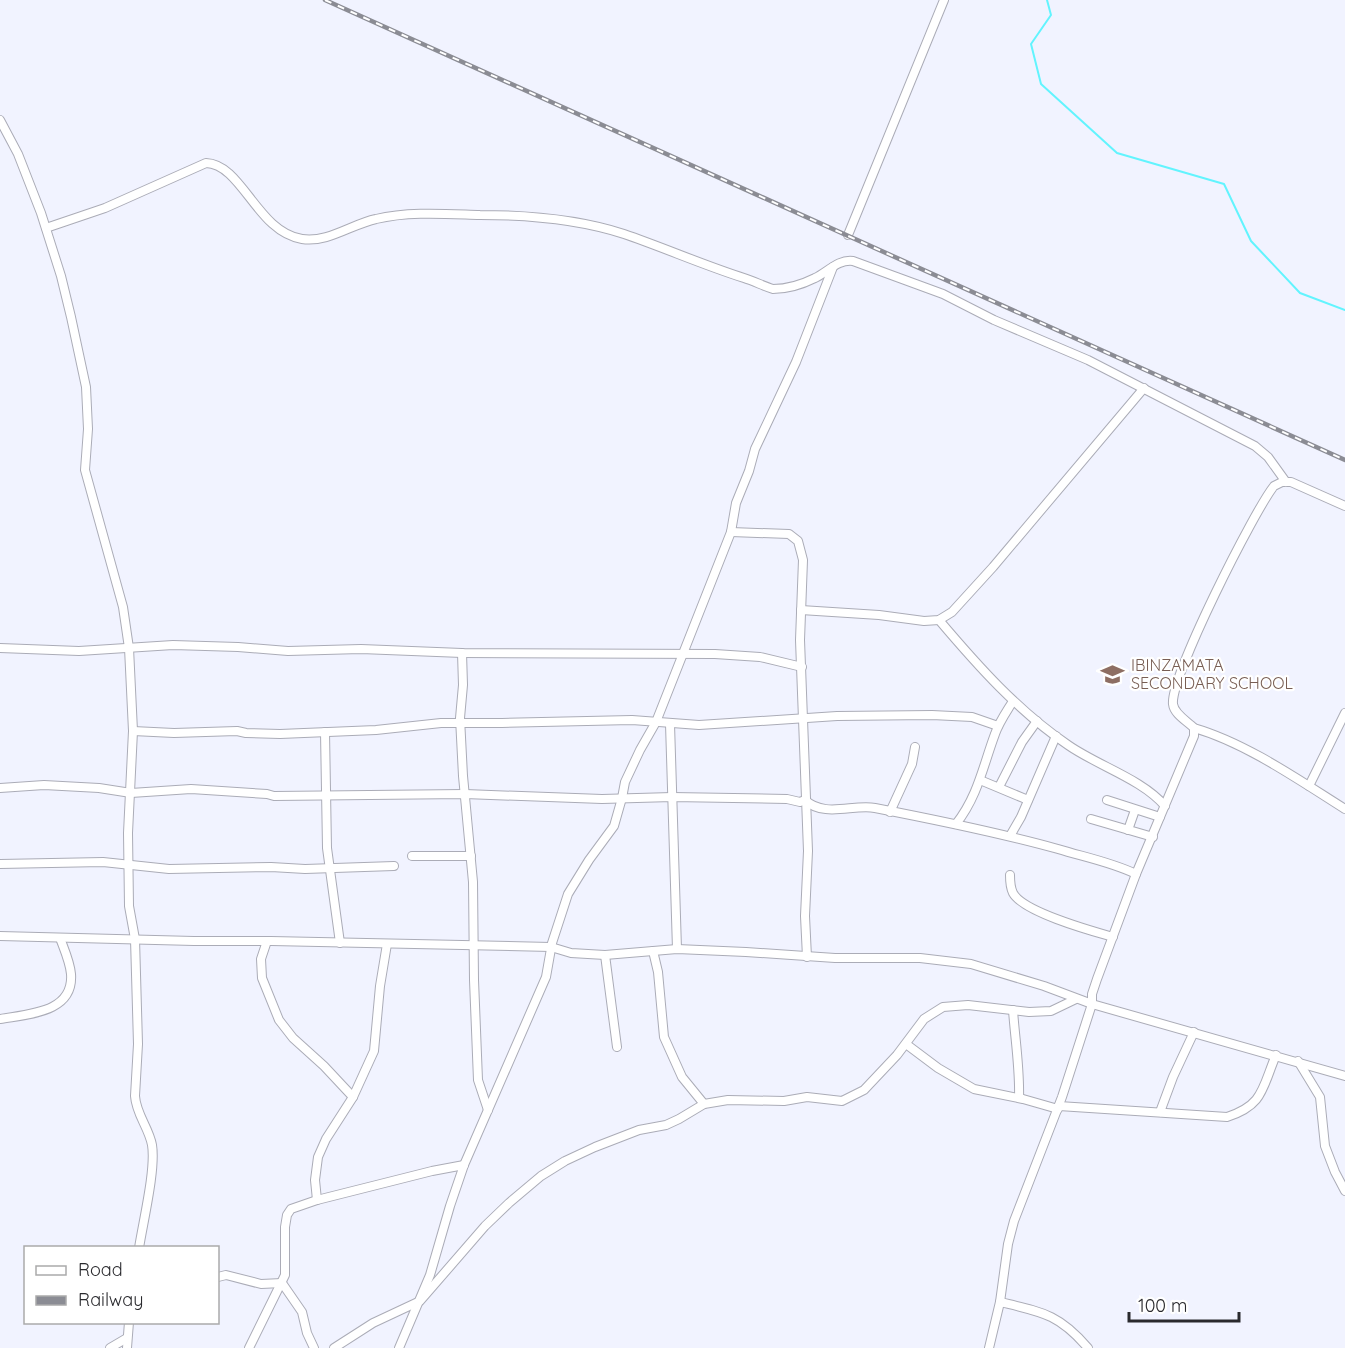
<svg xmlns="http://www.w3.org/2000/svg" width="1345" height="1348" font-family="Quicksand,sans-serif">
<rect width="100%" height="100%" fill="#f1f3ff"/>
<g fill="none" stroke-linecap="round" stroke-linejoin="round">
<path stroke="#62f4fe" stroke-width="2" d="M 1047,0 L 1051,15 L 1031,44 L 1041,84 L 1117,153 L 1224,184 L 1251,241 L 1300,293 L 1345,310"/>
<defs>
<g id="minor">
<path d="M 0,120 L 18,154 L 41,213 L 61,276 L 71,317 L 86,387 L 88,429 L 85,470 L 123,607 L 129,648 L 133,731 L 128,833 L 129,906 L 135,939 L 138,1044 L 135,1096 C 136,1114 149,1128 152,1145 C 156,1169 143,1222 139,1248"/>
<path d="M 46,228 L 105,208 L 206,163 C 242,164 257,232 302,239 C 328,243 352,224 376,219 C 409,211 447,214 480,215 C 528,215 578,219 624,234 C 665,248 703,265 744,278 C 754,281 763,286 773,289 C 787,289 803,284 815,278 C 828,272 838,259 853,261 L 943,294 L 994,320 L 1088,360 L 1255,446 L 1268,457 L 1286,482"/>
<path d="M 848,235 L 944,0"/>
<path d="M 731,532 L 789,534 L 798,541 L 803,560 L 800,640 L 808,851 L 805,916 L 807,957"/>
<path d="M 801,610 L 879,615 L 924,621 L 939,620 L 952,612 L 993,567 L 1144,388"/>
<path d="M 939,620 C 978,666 1018,711 1068,745 C 1098,766 1142,779 1165,806"/>
<path d="M 0,648 L 79,651 L 173,645 L 238,647 L 288,651 L 361,649 L 462,653 L 715,654 L 760,657 L 802,667"/>
<path d="M 462,653 L 463,685 L 460,718 L 463,776 L 473,882 L 474,980 L 478,1080 L 488,1110"/>
<path d="M 670,724 L 677,949"/>
<path d="M 1194,728 C 1246,743 1299,780 1345,809"/>
<path d="M 133,731 L 174,733 L 237,731 L 246,733 L 280,734 L 376,730 L 441,723 L 502,723 L 632,720 L 699,725 L 837,716 L 932,715 L 972,717 L 998,726"/>
<path d="M 325,732 L 327,848 L 340,943"/>
<path d="M 980,780 L 1028,800"/>
<path d="M 1309,786 L 1345,713"/>
<path d="M 999,787 L 1022,742 L 1037,721"/>
<path d="M 0,788 L 44,785 L 99,788 L 131,793 L 191,789 L 267,794 L 274,796 L 465,794 L 602,799 L 672,797 L 787,799 L 800,802 L 805,800 C 824,818 853,804 875,808 C 937,820 997,832 1058,849 C 1084,857 1111,862 1136,874"/>
<path d="M 1107,800 L 1160,817"/>
<path d="M 890,812 L 912,764 L 915,747"/>
<path d="M 1091,819 L 1153,837"/>
<path d="M 956,824 C 978,796 983,766 995,734 C 999,722 1007,711 1013,701"/>
<path d="M 1128,830 L 1135,810"/>
<path d="M 1010,836 L 1021,817 L 1056,736"/>
<path d="M 412,856 L 471,856"/>
<path d="M 0,864 L 103,862 L 169,869 L 271,867 L 305,869 L 394,866"/>
<path d="M 1010,875 C 1010,881 1010,887 1013,893 C 1023,912 1092,931 1113,937"/>
<path d="M 0,936 L 194,941 L 271,941 L 551,947 L 571,953 L 605,955 L 677,949 L 746,952 L 835,958 L 920,958 L 971,964 L 1044,986 L 1092,1004 L 1345,1076"/>
<path d="M 267,941 L 261,959 L 262,978 L 279,1020 L 293,1038 L 324,1066 L 353,1097"/>
<path d="M 653,951 L 658,972 L 664,1037 L 682,1077 L 704,1104"/>
<path d="M 605,955 L 617,1047"/>
<path d="M 1013,1010 C 1015,1039 1020,1069 1019,1098"/>
<path d="M 0,1019 C 28,1014 74,1013 71,974 C 70,962 64,949 60,938"/>
<path d="M 906,1044 L 938,1068 L 974,1089 L 1023,1099 L 1058,1109"/>
<path d="M 1298,1061 L 1320,1097 L 1325,1146 L 1335,1172 L 1345,1191"/>
<path d="M 1059,1106 L 1227,1117 C 1264,1105 1262,1088 1276,1055"/>
<path d="M 1160,1112 L 1173,1077 L 1194,1032"/>
<path d="M 317,1200 L 315,1180 L 318,1157 L 326,1139 L 353,1097 L 374,1051 L 380,986 L 387,944"/>
<path d="M 218,1277 L 226,1275 L 261,1284 L 282,1283 L 302,1312 L 307,1333 L 314,1348"/>
<path d="M 1000,1302 C 1042,1312 1059,1314 1088,1348"/>
<path d="M 110,1348 L 127,1338"/>
<path d="M 127,1348 L 129,1322"/>
<path d="M 249,1348 L 285,1275 L 285,1227 L 287,1215 L 291,1209 L 317,1200 L 432,1171 L 464,1165"/>
<path d="M 334,1348 L 373,1323 L 420,1301 L 485,1226 L 509,1203 L 541,1176 L 565,1161 L 595,1147 L 639,1130 L 666,1125 L 679,1119 L 704,1104 L 728,1100 L 784,1101 L 807,1097 L 842,1101 L 864,1090 L 897,1055 L 924,1019 L 943,1007 L 968,1005 L 1029,1012 L 1051,1011 L 1076,999"/>
<path d="M 399,1348 L 430,1275 L 450,1206 L 464,1165 L 546,977 L 552,943 L 568,894 L 589,860 L 614,826 L 622,798 L 625,782 L 640,750 L 656,722 L 731,532 L 736,503 L 749,471 L 755,449 L 796,362 L 833,267"/>
<path d="M 989,1348 L 1000,1302 L 1008,1244 L 1014,1221 L 1062,1097 L 1092,1004 L 1092,994 L 1097,979 L 1136,874 L 1194,736 L 1194,728 C 1187,721 1174,714 1173,704 C 1170,677 1254,511 1274,486 L 1282,482 L 1291,482 L 1345,506"/>
</g>
</defs>
<use href="#minor" stroke="#abacb7" stroke-width="10"/>
<use href="#minor" stroke="#fff" stroke-width="8"/>
<defs>
<path id="rail" d="M 325,0 L 1345,460"/>
</defs>
<use href="#rail" stroke="#8b8c94" stroke-width="4.5"/>
<use href="#rail" stroke="#fff" stroke-width="2" stroke-dasharray="7" stroke-linecap="butt"/>
</g>
<defs>
<symbol id="school-bare" viewBox="-9 -9 18 18"><path d="M0-5L7-2L0 1L-7-2ZM-4 1L0 2.5L4 1V4Q0 6-4 4Z" fill="#8d6e63" stroke="#fff" stroke-width="2.5" paint-order="stroke"/></symbol>
</defs>
<g fill-rule="evenodd">
<use href="#school-bare" x="1096" y="658" width="33" height="33"/>
</g>
<g text-anchor="middle" dominant-baseline="central" stroke-width="4.5" stroke-linejoin="round" paint-order="stroke">
<g font-size="16" fill="#785e54" stroke="#fff" text-anchor="start">
<text x="1131" y="665">IBINZAMATA<tspan x="1131" dy="18">SECONDARY SCHOOL</tspan></text>
</g>
</g>
<rect x="24" y="1246" width="195" height="78" fill="#ffffff" stroke="#aaaaab" stroke-width="1.5"/>
<rect x="36" y="1266" width="30" height="9" fill="#ffffff" stroke="#aaaaab" stroke-width="1.5"/>
<text x="78" y="1276" font-size="18" fill="#2a2a2e">Road</text>
<rect x="36" y="1296" width="30" height="9" fill="#8b8c94" stroke="#aaaaab" stroke-width="1.5"/>
<text x="78" y="1306" font-size="18" fill="#2a2a2e">Railway</text>
<path d="M1129 1312v9h110v-9" fill="none" stroke="#2a2a2e" stroke-width="3"/>
<text x="1138" y="1312" font-size="18" fill="#2a2a2e" stroke="#ffffff" stroke-width="4.5" paint-order="stroke">100 m</text>
</svg>
